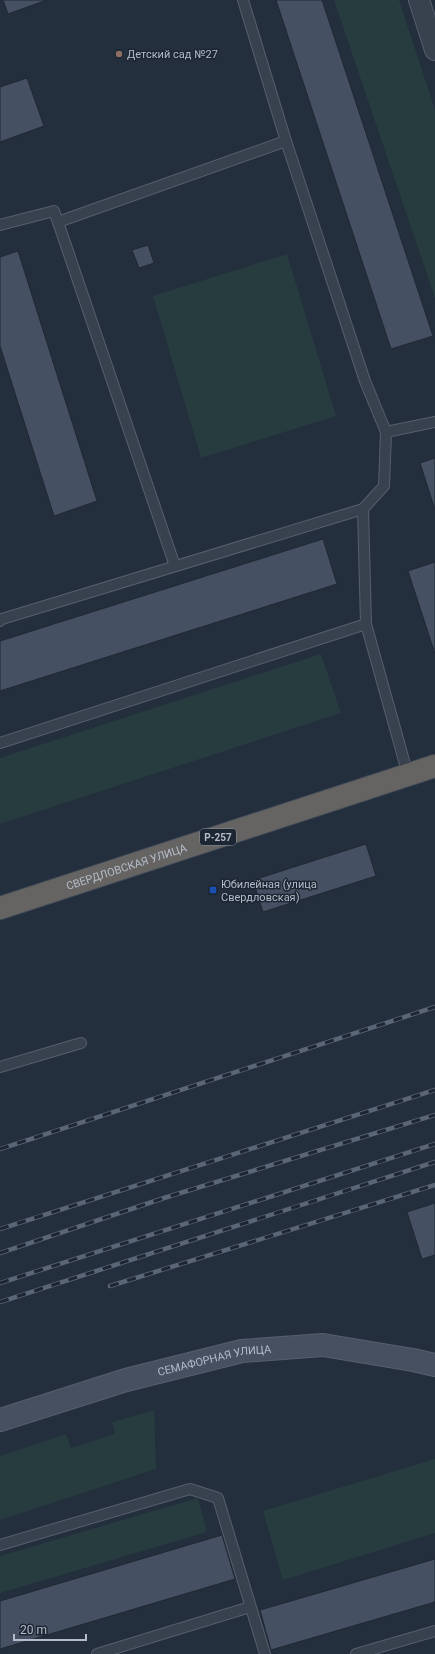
<svg xmlns="http://www.w3.org/2000/svg" width="435" height="1654" font-family="Roboto,sans-serif">
<rect width="100%" height="100%" fill="#242f3e"/>
<g fill="#263c3f">
<path d="M 334,0 L 399,0 L 435,110 L 435,298 Z"/>
<path d="M 287,254 L 336,416 L 201,458 L 153,296 Z"/>
<path d="M 321,654 L 341,713 L 0,824 L 0,758 Z"/>
<path d="M 154,1410 L 156,1469 L 0,1520 L 0,1456 L 66,1434 L 71,1448 L 115,1434 L 112,1422 Z"/>
<path d="M 435,1459 L 435,1533 L 283,1580 L 263,1511 Z"/>
<path d="M 198,1498 L 207,1532 L 0,1593 L 0,1556 Z"/>
</g>
<g fill="#455162" stroke="#1f2835">
<path d="M 3,0 L 47,0 L 8,14 Z"/>
<path d="M 276,0 L 322,0 L 433,336 L 391,349 Z"/>
<path d="M 27,78 L 44,126 L 0,142 L 0,87 Z"/>
<path d="M 148,245 L 154,263 L 139,268 L 132,250 Z"/>
<path d="M 18,251 L 97,501 L 54,516 L 0,346 L 0,257 Z"/>
<path d="M 435,458 L 435,510 L 420,463 Z"/>
<path d="M 323,539 L 337,584 L 0,691 L 0,641 Z"/>
<path d="M 435,562 L 435,654 L 408,571 Z"/>
<path d="M 366,844 L 376,876 L 263,912 L 253,880 Z"/>
<path d="M 435,1203 L 435,1255 L 422,1259 L 407,1212 Z"/>
<path d="M 222,1535 L 235,1579 L 0,1649 L 0,1601 Z"/>
<path d="M 435,1559 L 435,1602 L 271,1650 L 260,1610 Z"/>
</g>
<g fill="none" stroke-linecap="round" stroke-linejoin="round">
<defs>
<g id="service">
<path d="M 243,0 L 286,141 L 365,381 L 386,432"/>
<path d="M 58,222 L 175,566"/>
<path d="M 0,225 L 54,211 L 58,222 L 286,141"/>
<path d="M 0,621 L 2,619 L 363,509"/>
<path d="M 0,743 L 366,624"/>
<path d="M 408,775 L 366,624 L 363,509 L 384,486 L 386,432 L 435,422"/>
<path d="M 0,1067 L 81,1043"/>
<path d="M 0,1545 L 190,1489 L 218,1498 L 265,1654"/>
<path d="M 97,1654 L 250,1607"/>
<path d="M 356,1654 L 435,1631"/>
</g>
<path id="minor" d="M 419,0 L 435,50"/>
<g id="secondary">
<path id="s1" d="M 0,1420 L 126,1380 L 242,1351 L 323,1345 L 413,1360 L 435,1365"/>
</g>
<g id="trunk">
<path id="s2" d="M 0,908 L 435,766"/>
</g>
</defs>
<use href="#service" stroke="#565f6c" stroke-width="12"/>
<use href="#minor" stroke="#565f6c" stroke-width="22"/>
<use href="#secondary" stroke="#565f6c" stroke-width="24"/>
<use href="#trunk" stroke="#434c59" stroke-width="24"/>
<use href="#service" stroke="#38414e" stroke-width="10"/>
<use href="#minor" stroke="#38414e" stroke-width="20"/>
<use href="#secondary" stroke="#465061" stroke-width="22"/>
<use href="#trunk" stroke="#656462" stroke-width="22"/>
<defs>
<g id="rail">
<path d="M 0,1149 L 435,1007"/>
<path d="M 0,1229 L 435,1090"/>
<path d="M 0,1253 L 164,1198 L 435,1115"/>
<path d="M 0,1283 L 435,1144"/>
<path d="M 110,1286 L 435,1185"/>
<path d="M 0,1302 L 435,1162"/>
</g>
</defs>
<use href="#rail" stroke="#5a6575" stroke-width="4.5"/>
<use href="#rail" stroke="#1d2633" stroke-width="3" stroke-dasharray="9" stroke-linecap="butt"/>
</g>
<circle fill="#8d6e63" stroke="#1d2633" stroke-width="1.5" cx="119" cy="54" r="4"/>
<rect fill="#1a4fb4" stroke="#1d2633" stroke-width="1.5" x="209" y="886" width="8" height="8" rx="2"/>
<g text-anchor="middle" dominant-baseline="central" stroke-width="3" stroke-linejoin="round" paint-order="stroke">
<rect fill="#1d2633" stroke="#878f9c" stroke-width="1" x="200" y="829" width="36" height="16" rx="3"/>
<g font-size="10" font-weight="bold" fill="#b4bcc9">
<text x="218" y="837">Р-257</text>
</g>
<g font-size="11" fill="#b4bcc9" stroke="#1d2633" text-anchor="start">
<text x="127" y="54">Детский сад №27</text>
<text x="221" y="884">Юбилейная (улица<tspan x="221" dy="13">Свердловская)</tspan></text>
</g>
<g font-size="11" fill="#b4bcc9" stroke="#1d2633">
<text stroke="none"><textPath href="#s2" startOffset="133">СВЕРДЛОВСКАЯ УЛИЦА</textPath></text>
<text stroke="none"><textPath href="#s1" startOffset="223">СЕМАФОРНАЯ УЛИЦА</textPath></text>
</g>
</g>
<path d="M14 1634v6h72v-6" fill="none" stroke="#b4bcc9" stroke-width="2"/>
<text x="20" y="1634" font-size="12" fill="#b4bcc9" stroke="#1d2633" stroke-width="3" paint-order="stroke">20 m</text>
</svg>
